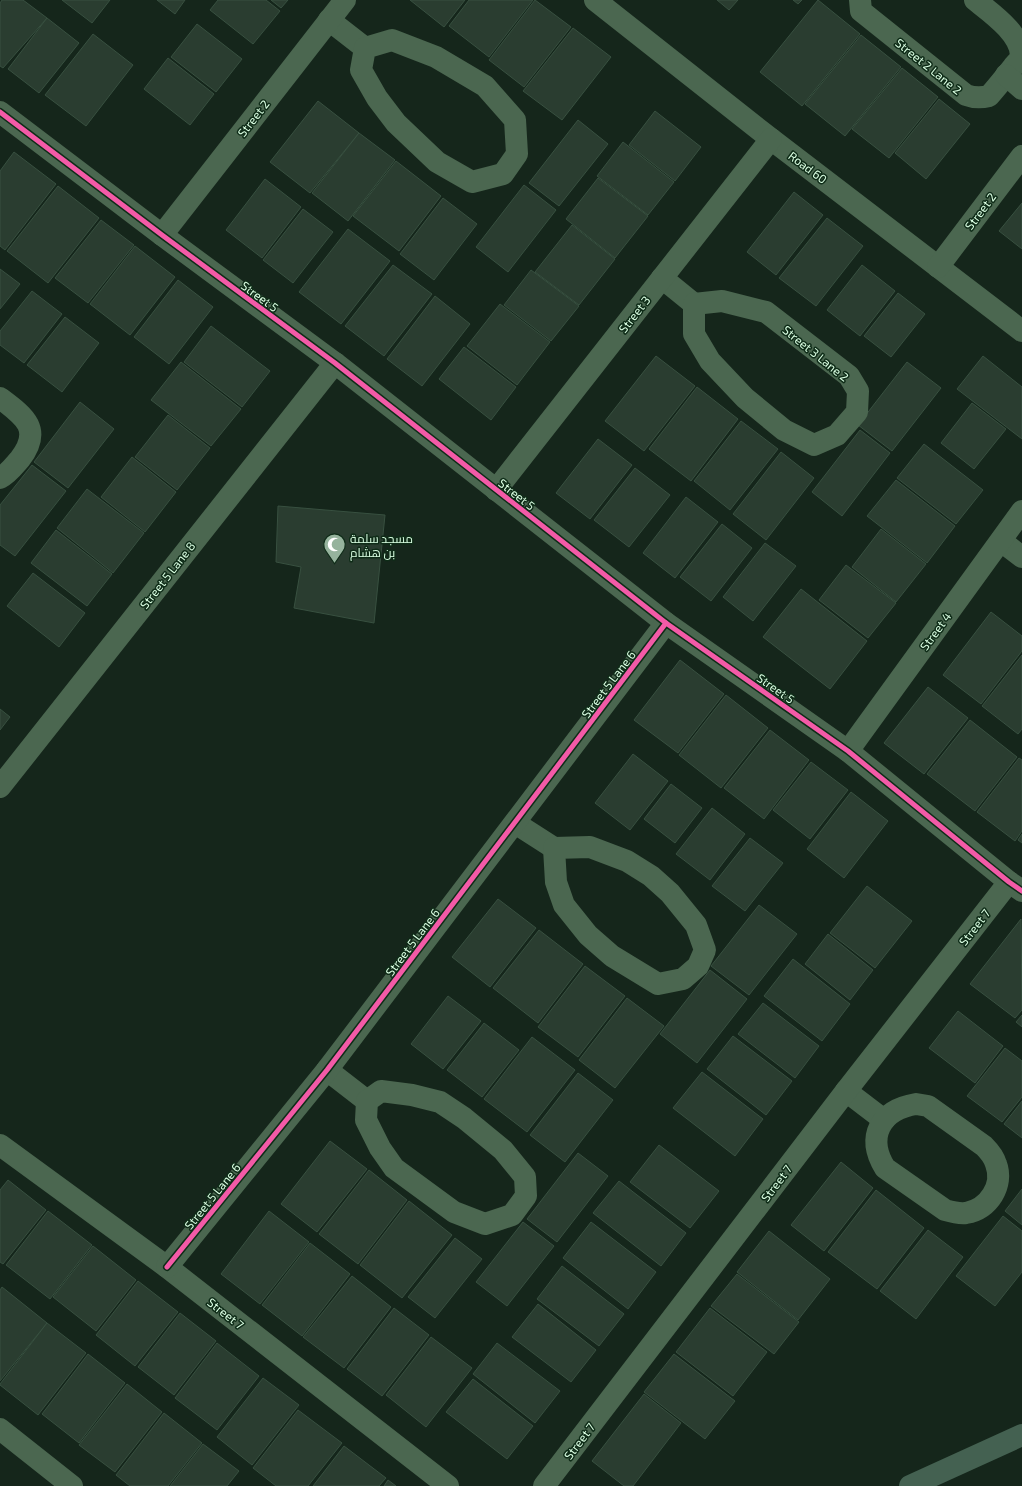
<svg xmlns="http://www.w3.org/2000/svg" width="1022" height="1486" font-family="'Exo 2',Cairo,sans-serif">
<rect width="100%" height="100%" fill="#15261b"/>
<g fill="#2a3d30" stroke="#385040">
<path d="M 2,0 L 23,0 L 47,18 L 3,68 L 0,66 L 0,3 Z"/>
<path d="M 62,0 L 110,0 L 92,23 Z"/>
<path d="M 157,0 L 185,0 L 175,14 Z"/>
<path d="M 218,0 L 266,0 L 280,11 L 253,44 L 210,10 Z"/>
<path d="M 271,0 L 288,0 L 281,8 Z"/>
<path d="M 410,0 L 465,0 L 444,27 Z"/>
<path d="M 469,0 L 533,0 L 489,57 L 449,26 Z"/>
<path d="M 535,0 L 571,27 L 524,87 L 489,60 Z"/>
<path d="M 717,0 L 738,0 L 729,10 Z"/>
<path d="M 793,0 L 802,0 L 798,4 Z"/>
<path d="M 818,0 L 860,34 L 802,106 L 760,72 Z"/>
<path d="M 47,18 L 79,43 L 39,93 L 8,69 Z"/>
<path d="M 197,24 L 242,59 L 216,92 L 171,57 Z"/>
<path d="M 573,28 L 611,57 L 562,120 L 523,91 Z"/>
<path d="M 93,34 L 133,65 L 86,126 L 45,95 Z"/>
<path d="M 861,35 L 901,67 L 845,136 L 805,104 Z"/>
<path d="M 168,58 L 214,94 L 190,125 L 144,89 Z"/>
<path d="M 902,68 L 938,97 L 889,158 L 852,129 Z"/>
<path d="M 939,99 L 970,124 L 926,179 L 895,153 Z"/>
<path d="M 318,101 L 359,133 L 310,193 L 270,162 Z"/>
<path d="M 655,111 L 701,147 L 675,181 L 629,145 Z"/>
<path d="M 578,120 L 608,144 L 559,206 L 529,183 Z"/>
<path d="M 359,133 L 395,160 L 348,221 L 312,193 Z"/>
<path d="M 623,142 L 674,182 L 648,215 L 597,176 Z"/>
<path d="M 14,152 L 56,184 L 5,250 L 0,246 L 0,171 Z"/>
<path d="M 396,161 L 441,196 L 399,251 L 353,216 Z"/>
<path d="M 598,178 L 648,216 L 615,258 L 566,219 Z"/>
<path d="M 265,179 L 301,207 L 262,258 L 226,230 Z"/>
<path d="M 524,185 L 556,210 L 508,272 L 476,247 Z"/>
<path d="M 58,186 L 99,218 L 48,283 L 7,251 Z"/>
<path d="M 794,192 L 823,215 L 776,275 L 747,252 Z"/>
<path d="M 443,198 L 477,224 L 434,280 L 400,254 Z"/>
<path d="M 1022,203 L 1022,249 L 999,231 Z"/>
<path d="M 303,209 L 333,232 L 293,283 L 263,260 Z"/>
<path d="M 827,218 L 863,246 L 816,306 L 779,278 Z"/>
<path d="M 101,220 L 134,245 L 88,303 L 55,278 Z"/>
<path d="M 572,225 L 615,259 L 579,305 L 535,272 Z"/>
<path d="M 348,229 L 390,261 L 341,324 L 299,292 Z"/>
<path d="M 135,246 L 175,277 L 130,335 L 90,304 Z"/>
<path d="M 393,265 L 432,294 L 384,356 L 345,326 Z"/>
<path d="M 862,265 L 895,291 L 860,336 L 827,310 Z"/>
<path d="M 0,269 L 20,284 L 0,309 Z"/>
<path d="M 531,270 L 579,306 L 551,341 L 504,305 Z"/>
<path d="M 178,280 L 213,307 L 169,364 L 134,337 Z"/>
<path d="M 32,291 L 62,314 L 24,363 L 0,345 L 0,331 Z"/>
<path d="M 898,293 L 925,314 L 891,357 L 864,336 Z"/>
<path d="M 435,296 L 470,324 L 422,386 L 387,359 Z"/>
<path d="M 500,304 L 550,342 L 517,385 L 467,346 Z"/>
<path d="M 65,317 L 99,343 L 62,392 L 27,365 Z"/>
<path d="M 211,326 L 270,371 L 242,407 L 184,362 Z"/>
<path d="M 464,347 L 516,387 L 491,420 L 439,379 Z"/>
<path d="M 656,356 L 695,386 L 644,451 L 605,421 Z"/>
<path d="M 983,356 L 1022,387 L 1022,439 L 957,389 Z"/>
<path d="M 181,362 L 241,409 L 211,446 L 151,400 Z"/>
<path d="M 907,362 L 941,388 L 892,451 L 858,425 Z"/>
<path d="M 697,387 L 738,419 L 691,481 L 649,449 Z"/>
<path d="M 80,402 L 114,429 L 68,488 L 34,462 Z"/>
<path d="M 972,403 L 1006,429 L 974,469 L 941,443 Z"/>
<path d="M 168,415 L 210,448 L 177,490 L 135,457 Z"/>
<path d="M 741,421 L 778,449 L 730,510 L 694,481 Z"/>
<path d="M 860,430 L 890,453 L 842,516 L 812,492 Z"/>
<path d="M 598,439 L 632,465 L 590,519 L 556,493 Z"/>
<path d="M 924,444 L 983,490 L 956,524 L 897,478 Z"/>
<path d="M 781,452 L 814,478 L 766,540 L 733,514 Z"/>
<path d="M 132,457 L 176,492 L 145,532 L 101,497 Z"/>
<path d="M 32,465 L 66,491 L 15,556 L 0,545 L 0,505 Z"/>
<path d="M 635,468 L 670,495 L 629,547 L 594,520 Z"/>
<path d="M 896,480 L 955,526 L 927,563 L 867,516 Z"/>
<path d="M 87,489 L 144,533 L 113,573 L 57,528 Z"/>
<path d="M 686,497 L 718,522 L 675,578 L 643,553 Z"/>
<path d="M 278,506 L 385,515 L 374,623 L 294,608 L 301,567 L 276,562 Z"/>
<path d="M 722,524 L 752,548 L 711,601 L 680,577 Z"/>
<path d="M 881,529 L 926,564 L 896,602 L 852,567 Z"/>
<path d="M 56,530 L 112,574 L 87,606 L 31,563 Z"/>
<path d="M 765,543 L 796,566 L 753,621 L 723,597 Z"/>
<path d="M 846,565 L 896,603 L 868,638 L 819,600 Z"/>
<path d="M 33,573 L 85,613 L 59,647 L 7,606 Z"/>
<path d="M 801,589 L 867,641 L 830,689 L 763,637 Z"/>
<path d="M 991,612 L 1022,636 L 1022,651 L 981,704 L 943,675 Z"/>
<path d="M 1022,655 L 1022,729 L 1018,734 L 982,706 Z"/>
<path d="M 680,660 L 724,694 L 678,753 L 634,720 Z"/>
<path d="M 928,687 L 968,718 L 924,774 L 884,743 Z"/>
<path d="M 726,695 L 768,728 L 721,788 L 679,755 Z"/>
<path d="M 0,709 L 10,717 L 0,730 Z"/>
<path d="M 970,720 L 1017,757 L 975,811 L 927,774 Z"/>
<path d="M 770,730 L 809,760 L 764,819 L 724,788 Z"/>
<path d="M 633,754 L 668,781 L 630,830 L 595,803 Z"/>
<path d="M 1019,758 L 1022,760 L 1022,831 L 1015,841 L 977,812 Z"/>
<path d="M 811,762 L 848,790 L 810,839 L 773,810 Z"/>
<path d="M 671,784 L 702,808 L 675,843 L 644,819 Z"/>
<path d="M 851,792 L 888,821 L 844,878 L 807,849 Z"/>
<path d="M 712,808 L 745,834 L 710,880 L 676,854 Z"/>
<path d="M 1022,834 L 1022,843 L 1018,840 Z"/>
<path d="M 750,838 L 783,863 L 745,911 L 712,886 Z"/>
<path d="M 867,886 L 912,921 L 875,968 L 830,933 Z"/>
<path d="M 498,899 L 536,928 L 490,987 L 452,957 Z"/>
<path d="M 759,905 L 797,934 L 749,995 L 711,966 Z"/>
<path d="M 1021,919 L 1022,1010 L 1015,1018 L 970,984 Z"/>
<path d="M 539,930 L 583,964 L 538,1023 L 493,988 Z"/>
<path d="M 828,934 L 873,970 L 850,1000 L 805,964 Z"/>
<path d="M 793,959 L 850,1004 L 822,1041 L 764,996 Z"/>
<path d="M 585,966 L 625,996 L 578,1057 L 538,1027 Z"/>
<path d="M 710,970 L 747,999 L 697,1063 L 660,1034 Z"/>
<path d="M 448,996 L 481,1021 L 443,1069 L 411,1044 Z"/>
<path d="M 627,998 L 664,1026 L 615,1088 L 579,1060 Z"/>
<path d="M 763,1003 L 819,1046 L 795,1078 L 738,1034 Z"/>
<path d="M 958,1011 L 1003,1046 L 975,1083 L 929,1048 Z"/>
<path d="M 1022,1015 L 1022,1027 L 1016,1022 Z"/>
<path d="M 484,1023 L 519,1050 L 482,1097 L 447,1070 Z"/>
<path d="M 733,1036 L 792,1081 L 766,1115 L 707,1069 Z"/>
<path d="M 532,1037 L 575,1070 L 527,1132 L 484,1099 Z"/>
<path d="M 1005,1048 L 1022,1061 L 1022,1097 L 1002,1122 L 967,1096 Z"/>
<path d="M 702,1072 L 763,1119 L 735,1156 L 673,1108 Z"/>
<path d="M 578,1073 L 613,1100 L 565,1162 L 530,1135 Z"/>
<path d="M 1022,1101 L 1022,1138 L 1004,1124 Z"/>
<path d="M 330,1141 L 367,1169 L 317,1232 L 281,1204 Z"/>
<path d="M 659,1145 L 719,1191 L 690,1228 L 630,1182 Z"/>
<path d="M 578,1153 L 608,1176 L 557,1242 L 527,1219 Z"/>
<path d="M 841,1162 L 873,1188 L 824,1251 L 791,1225 Z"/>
<path d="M 369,1170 L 407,1200 L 358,1264 L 319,1234 Z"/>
<path d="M 8,1180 L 46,1210 L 3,1264 L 0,1262 L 0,1190 Z"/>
<path d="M 619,1181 L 686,1233 L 661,1266 L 593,1213 Z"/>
<path d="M 1022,1189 L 1022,1225 L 1005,1211 Z"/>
<path d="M 876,1190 L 924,1228 L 877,1289 L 828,1252 Z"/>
<path d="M 409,1201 L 452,1235 L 402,1298 L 360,1265 Z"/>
<path d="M 48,1211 L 92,1245 L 50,1299 L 6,1265 Z"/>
<path d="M 269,1211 L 309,1242 L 260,1304 L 221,1274 Z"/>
<path d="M 1003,1216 L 1022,1231 L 1022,1272 L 995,1306 L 956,1276 Z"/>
<path d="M 523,1222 L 554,1246 L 507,1306 L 476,1282 Z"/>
<path d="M 591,1222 L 656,1272 L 628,1309 L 563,1258 Z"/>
<path d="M 928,1230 L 963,1257 L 916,1319 L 880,1291 Z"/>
<path d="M 769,1231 L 830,1279 L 798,1320 L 737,1272 Z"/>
<path d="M 455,1238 L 482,1259 L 435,1318 L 408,1297 Z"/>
<path d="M 310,1243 L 350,1274 L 302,1336 L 262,1305 Z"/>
<path d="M 93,1246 L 136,1280 L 96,1331 L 53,1297 Z"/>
<path d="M 562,1266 L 624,1314 L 599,1346 L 537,1299 Z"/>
<path d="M 737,1274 L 799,1322 L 774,1354 L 711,1306 Z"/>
<path d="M 352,1276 L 391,1307 L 344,1368 L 303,1337 Z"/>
<path d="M 138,1281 L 178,1312 L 135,1366 L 96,1335 Z"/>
<path d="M 2,1287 L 47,1323 L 0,1381 L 0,1290 Z"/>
<path d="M 538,1304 L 596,1350 L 571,1382 L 512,1337 Z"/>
<path d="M 394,1308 L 429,1335 L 382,1396 L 347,1369 Z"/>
<path d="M 710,1308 L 767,1352 L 733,1396 L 676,1352 Z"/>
<path d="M 180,1313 L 216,1341 L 174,1395 L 138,1367 Z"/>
<path d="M 47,1323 L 86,1353 L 38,1415 L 0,1385 L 0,1384 Z"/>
<path d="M 431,1337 L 472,1368 L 426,1427 L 386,1395 Z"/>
<path d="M 217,1343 L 259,1376 L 217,1430 L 175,1398 Z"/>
<path d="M 497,1343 L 560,1391 L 535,1423 L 473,1374 Z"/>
<path d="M 88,1354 L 125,1383 L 79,1443 L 42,1414 Z"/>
<path d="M 674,1354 L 735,1401 L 705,1439 L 644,1392 Z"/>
<path d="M 263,1378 L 299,1405 L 252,1465 L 217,1437 Z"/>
<path d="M 473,1379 L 533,1426 L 507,1459 L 446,1412 Z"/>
<path d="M 127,1384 L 162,1412 L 115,1472 L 79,1445 Z"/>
<path d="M 644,1394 L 681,1423 L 633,1486 L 624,1486 L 592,1461 Z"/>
<path d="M 298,1410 L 342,1443 L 308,1486 L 276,1486 L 253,1468 Z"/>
<path d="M 164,1413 L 202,1443 L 168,1486 L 130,1486 L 116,1475 Z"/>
<path d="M 203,1444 L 239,1471 L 227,1486 L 170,1486 Z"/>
<path d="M 344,1446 L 386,1478 L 379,1486 L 313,1486 Z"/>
<path d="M 388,1480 L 396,1486 L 384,1486 Z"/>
</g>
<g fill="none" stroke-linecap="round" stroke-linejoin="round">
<g stroke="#4b6750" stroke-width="22">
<path d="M 595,0 L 771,139 L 1022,331"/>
<path d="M 860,0 L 861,11 L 966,95 C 974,98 981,98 989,96 C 997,87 1005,77 1013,67 C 1015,64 1019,61 1021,57 C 1022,34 990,12 975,0"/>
<path d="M 329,20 L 365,48"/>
<path d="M 392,40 L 436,57 L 485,86 L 515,120 L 517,154 L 503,174 L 472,182 L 437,162 L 396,123 L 377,98 L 361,70 L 365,48 Z"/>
<path d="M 1006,75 L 1022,89"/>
<path d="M 0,112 L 162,235 L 335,363 L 666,623 L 848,751 L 1009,882 L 1022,891"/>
<path d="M 162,235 L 345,0"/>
<path d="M 938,267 L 1022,156"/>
<path d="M 662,278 L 694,304"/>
<path d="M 722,301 L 766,312 L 849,376 L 858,391 L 857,412 L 837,435 L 814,445 L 784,430 L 745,398 L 710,361 L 694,334 L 694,304 Z"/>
<path d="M 0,398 C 24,416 43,429 20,459 C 13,467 9,473 0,478"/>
<path d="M 496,490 L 771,139"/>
<path d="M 1001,541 L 1022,557"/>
<path d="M 848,751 L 1022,511"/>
<path d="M 0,787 L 335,363"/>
<path d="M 515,823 L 554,848"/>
<path d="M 590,847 L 627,861 L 651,876 L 670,893 L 696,925 L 705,950 L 698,966 L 683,979 L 658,984 L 612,956 L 588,935 L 564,905 L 556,882 L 554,848 Z"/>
<path d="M 327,1070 L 367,1101"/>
<path d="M 381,1091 L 412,1095 L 440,1102 L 464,1118 L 503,1150 L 525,1177 L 526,1196 L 512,1215 L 485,1224 L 454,1212 L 394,1168 L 380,1148 L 366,1120 L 367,1101 Z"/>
<path d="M 846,1091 L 884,1120"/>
<path d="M 916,1104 L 928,1106 L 984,1146 C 989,1151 994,1157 996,1164 C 1004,1185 989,1209 966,1213 C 959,1214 952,1212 945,1210 L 885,1168 C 866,1137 880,1110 916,1104 Z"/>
<path d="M 0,1145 L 167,1267 L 448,1486"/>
<path d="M 167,1267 L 327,1070 L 666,623"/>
<path d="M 0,1429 L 72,1486"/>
<path d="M 544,1486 L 846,1091 L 1009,882"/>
</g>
<path stroke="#446151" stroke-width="22" d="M 910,1486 L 1022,1435"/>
<defs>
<g id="cycleway">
<path d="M 0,112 L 162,235 L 335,363 L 666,623 L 848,751 L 1009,882 L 1022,891"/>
<path d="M 167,1267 L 327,1070 L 666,623"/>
</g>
</defs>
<use href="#cycleway" stroke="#0f2c18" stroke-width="8"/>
<use href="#cycleway" stroke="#f35aa7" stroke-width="5"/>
</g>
<defs>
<symbol id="mosque-pin" viewBox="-11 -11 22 30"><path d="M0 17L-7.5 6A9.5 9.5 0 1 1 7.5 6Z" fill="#96b39d" stroke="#0f2c18"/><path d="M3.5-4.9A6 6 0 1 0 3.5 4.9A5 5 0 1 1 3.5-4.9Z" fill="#fff"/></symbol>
</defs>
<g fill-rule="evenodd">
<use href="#mosque-pin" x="322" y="532" width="25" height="34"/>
</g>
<g text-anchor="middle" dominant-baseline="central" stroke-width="3" stroke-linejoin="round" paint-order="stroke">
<g font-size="12" fill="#dbffe3" stroke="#0f2c18">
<text transform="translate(929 66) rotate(39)">Street 2 Lane 2</text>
<text transform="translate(253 118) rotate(-52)">Street 2</text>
<text transform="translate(808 167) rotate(37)">Road 60</text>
<text transform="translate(980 211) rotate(-53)">Street 2</text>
<text transform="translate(260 296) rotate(36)">Street 5</text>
<text transform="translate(634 314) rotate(-52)">Street 3</text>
<text transform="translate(816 353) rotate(39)">Street 3 Lane 2</text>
<text transform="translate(517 494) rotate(38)">Street 5</text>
<text transform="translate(167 575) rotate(-52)">Street 5 Lane 8</text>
<text transform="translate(935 631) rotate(-54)">Street 4</text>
<text transform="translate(608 684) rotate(-53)">Street 5 Lane 6</text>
<text transform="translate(776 688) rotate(35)">Street 5</text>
<text transform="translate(974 927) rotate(-52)">Street 7</text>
<text transform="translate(412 942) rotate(-53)">Street 5 Lane 6</text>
<text transform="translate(776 1183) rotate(-53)">Street 7</text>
<text transform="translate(212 1196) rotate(-51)">Street 5 Lane 6</text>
<text transform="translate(226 1313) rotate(38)">Street 7</text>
<text transform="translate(579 1441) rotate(-53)">Street 7</text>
</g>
<g font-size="12" fill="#dbffe3" stroke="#0f2c18" text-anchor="start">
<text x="350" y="538">مسجد سلمة<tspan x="350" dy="14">بن هشام</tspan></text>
</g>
</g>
</svg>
